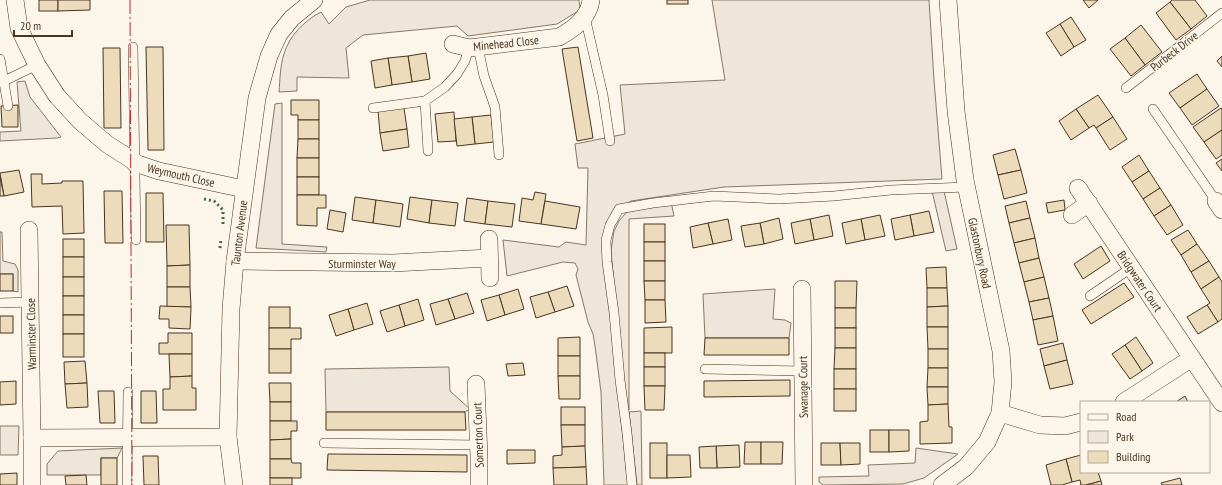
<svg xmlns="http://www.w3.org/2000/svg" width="1222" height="485" font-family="'PT Sans Narrow',sans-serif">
<rect width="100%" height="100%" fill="#fbf6e9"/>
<g fill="#ede6d9" stroke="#887966">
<path d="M 370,0 L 579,0 L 580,10 L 557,24 L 468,36 L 457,26 L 363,35 L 346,48 L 349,78 L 297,77 L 297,91 L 279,92 C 280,80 280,66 284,54 C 289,36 305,20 321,12 L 329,24 L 346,7 Z"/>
<path d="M 712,0 L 929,0 L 934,80 L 942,179 L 724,187 L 631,201 L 612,212 L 605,231 L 606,276 L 628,485 L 604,485 L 601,392 L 595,346 L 593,334 L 588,322 L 576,275 L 578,269 L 575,263 L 563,262 L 507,276 L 503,240 L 559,247 L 566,242 L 586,245 L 588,168 L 578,168 L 575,144 L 625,134 L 620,85 L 725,80 Z"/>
<path d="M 25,81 L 30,97 L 61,137 L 57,138 L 0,141 L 0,132 L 21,131 L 17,82 Z"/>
<path d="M 282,103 L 282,244 L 327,247 L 326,252 L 256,248 L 275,104 Z"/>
<path d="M 932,191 L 944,191 L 957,249 L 946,251 Z"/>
<path d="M 671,202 L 674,216 L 629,219 L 629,410 L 625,396 L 618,332 L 611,250 L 614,231 L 619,221 L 625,214 L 631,209 Z"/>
<path d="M 0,232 L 2,232 L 3,261 L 15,264 L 18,270 L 18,292 L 13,291 L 13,274 L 0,274 Z"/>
<path d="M 775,289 L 773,319 L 785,320 L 791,323 L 789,338 L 705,338 L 703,294 Z"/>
<path d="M 449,367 L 450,391 L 470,409 L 465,412 L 326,412 L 325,369 Z"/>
<path d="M 641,411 L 642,485 L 637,485 L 629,412 Z"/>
<path d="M 0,426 L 19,426 L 18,455 L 0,455 Z"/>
<path d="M 122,448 L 117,458 L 101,458 L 101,475 L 47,475 L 47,464 L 58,451 Z"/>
<path d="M 916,448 L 958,454 L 924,478 L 903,484 L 823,485 L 819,482 L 819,477 L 869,476 L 868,465 L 915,463 Z"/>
</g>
<g fill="#ecdcbc" stroke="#4a3520">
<rect x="39" y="0" width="19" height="11"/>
<path d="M 58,0 L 90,0 L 90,10 L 58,11 Z"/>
<rect x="667" y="0" width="21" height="4"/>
<path d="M 1083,0 L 1098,0 L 1089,8 Z"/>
<path d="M 1172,0 L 1195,0 L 1207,16 L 1191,29 L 1170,2 Z"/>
<path d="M 1170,2 L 1191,29 L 1176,40 L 1156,13 Z"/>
<path d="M 1071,17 L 1086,40 L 1074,47 L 1060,24 Z"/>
<path d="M 1060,24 L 1074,47 L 1061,56 L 1046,33 Z"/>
<path d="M 1141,25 L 1162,52 L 1145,65 L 1125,38 Z"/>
<path d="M 1125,38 L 1145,65 L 1131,76 L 1110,49 Z"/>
<path d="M 146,47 L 163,47 L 164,150 L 148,150 Z"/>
<path d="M 578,47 L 593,138 L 577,141 L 562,49 Z"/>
<path d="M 103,48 L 120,48 L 121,128 L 104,128 Z"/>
<path d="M 426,53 L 430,79 L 412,82 L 408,56 Z"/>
<path d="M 408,56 L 412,82 L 392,85 L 388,58 Z"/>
<path d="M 1222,56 L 1222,67 L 1217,61 Z"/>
<path d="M 388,58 L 392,85 L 375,88 L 371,61 Z"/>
<path d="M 1197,74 L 1207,89 L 1180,108 L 1169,93 Z"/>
<path d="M 1207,89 L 1219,106 L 1192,125 L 1180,108 Z"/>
<path d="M 1098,95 L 1113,117 L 1096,128 L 1094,125 L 1089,128 L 1076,109 Z"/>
<path d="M 291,100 L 319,100 L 319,120 L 298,120 L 298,115 L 291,115 Z"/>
<path d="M 18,105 L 18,127 L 2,127 L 1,106 Z"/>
<path d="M 404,108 L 407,129 L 380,133 L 378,111 Z"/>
<path d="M 1221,108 L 1222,109 L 1222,130 L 1204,142 L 1193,127 Z"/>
<path d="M 1076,109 L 1089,128 L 1071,140 L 1059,121 Z"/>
<path d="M 454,112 L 456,141 L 438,142 L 435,114 Z"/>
<path d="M 491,115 L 494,142 L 475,144 L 472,117 Z"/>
<path d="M 472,117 L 475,144 L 457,146 L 454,119 Z"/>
<path d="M 1113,117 L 1127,139 L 1110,150 L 1096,128 Z"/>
<rect x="298" y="120" width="21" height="19"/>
<path d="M 407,129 L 409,147 L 383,151 L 380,133 Z"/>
<path d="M 1222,130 L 1222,155 L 1216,159 L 1204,142 Z"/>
<path d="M 298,139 L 319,139 L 319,158 L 297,158 Z"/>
<path d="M 1015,149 L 1021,170 L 998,175 L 993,155 Z"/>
<path d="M 1139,155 L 1149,171 L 1132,182 L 1122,167 Z"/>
<rect x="297" y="158" width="22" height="19"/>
<path d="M 1222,159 L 1222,171 L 1216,163 Z"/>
<path d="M 19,170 L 24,192 L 4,196 L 0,173 Z"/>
<path d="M 1021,170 L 1027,193 L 1004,199 L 998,175 Z"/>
<path d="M 1149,171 L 1160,188 L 1143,199 L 1132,182 Z"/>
<path d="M 31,174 L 42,174 L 42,184 L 62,183 L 62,181 L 83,181 L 84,233 L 63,234 L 62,206 L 32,207 Z"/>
<path d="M 0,177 L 4,196 L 0,196 Z"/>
<rect x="297" y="177" width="22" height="18"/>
<path d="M 1160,188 L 1171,205 L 1154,216 L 1143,199 Z"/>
<path d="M 104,191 L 122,191 L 123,243 L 105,243 Z"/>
<path d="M 535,192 L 546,194 L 541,224 L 519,221 L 522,198 L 533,200 Z"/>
<path d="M 146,193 L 163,193 L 164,242 L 146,242 Z"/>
<path d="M 297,195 L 326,195 L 326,208 L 317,208 L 317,226 L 297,225 Z"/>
<path d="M 355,197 L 376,200 L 373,223 L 352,220 Z"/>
<path d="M 410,197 L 432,200 L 429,223 L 407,219 Z"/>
<path d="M 467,198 L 488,201 L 485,224 L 464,221 Z"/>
<path d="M 376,200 L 403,204 L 400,227 L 373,223 Z"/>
<path d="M 432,200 L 458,203 L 455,226 L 429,223 Z"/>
<path d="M 1064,200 L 1065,210 L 1048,213 L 1046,203 Z"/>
<path d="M 488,201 L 515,204 L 512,227 L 485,224 Z"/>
<path d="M 545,201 L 580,207 L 576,229 L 541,224 Z"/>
<path d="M 1026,201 L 1030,218 L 1009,223 L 1005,206 Z"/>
<path d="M 1171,205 L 1183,225 L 1167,235 L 1154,216 Z"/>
<path d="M 330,210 L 346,213 L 343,232 L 327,229 Z"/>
<path d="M 929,211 L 934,232 L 914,236 L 910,215 Z"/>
<path d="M 829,215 L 833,236 L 814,240 L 810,219 Z"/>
<path d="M 880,215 L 885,236 L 865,240 L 861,219 Z"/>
<path d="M 910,215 L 914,236 L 895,240 L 891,219 Z"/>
<path d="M 779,218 L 783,239 L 764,244 L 760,223 Z"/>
<path d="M 1030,218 L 1035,238 L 1014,243 L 1009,223 Z"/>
<path d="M 728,219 L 732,240 L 713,244 L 708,223 Z"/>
<path d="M 810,219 L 814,240 L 795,244 L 791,223 Z"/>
<path d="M 861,219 L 865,240 L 846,244 L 842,223 Z"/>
<path d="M 708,223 L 713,244 L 693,248 L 690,227 Z"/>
<path d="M 760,223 L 764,244 L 745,247 L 741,226 Z"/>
<rect x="644" y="224" width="21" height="18"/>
<path d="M 166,225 L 189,225 L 190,265 L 167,266 Z"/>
<path d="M 1188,230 L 1197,244 L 1181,255 L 1171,240 Z"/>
<path d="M 1035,238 L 1039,258 L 1019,263 L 1014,243 Z"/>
<rect x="63" y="239" width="21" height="18"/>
<rect x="644" y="242" width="21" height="19"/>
<path d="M 1197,244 L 1209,261 L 1191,272 L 1181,255 Z"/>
<path d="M 1101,246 L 1110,261 L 1083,279 L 1074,264 Z"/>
<rect x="63" y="257" width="21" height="20"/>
<path d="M 1039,258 L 1044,277 L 1024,282 L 1019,263 Z"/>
<rect x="644" y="261" width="21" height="20"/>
<path d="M 1209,261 L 1219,277 L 1201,289 L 1191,272 Z"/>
<path d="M 190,265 L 190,287 L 167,287 L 167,266 Z"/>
<path d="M 946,267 L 947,288 L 927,288 L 926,268 Z"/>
<rect x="0" y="274" width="13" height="17"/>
<rect x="63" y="277" width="21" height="19"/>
<path d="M 1044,277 L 1049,298 L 1029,302 L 1024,282 Z"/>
<path d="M 1219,277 L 1222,282 L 1222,319 L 1218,322 L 1207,305 L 1210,303 L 1201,289 Z"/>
<path d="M 644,281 L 665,281 L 665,300 L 645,300 Z"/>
<path d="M 835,281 L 857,281 L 856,308 L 835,308 Z"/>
<path d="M 1124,283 L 1134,297 L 1091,324 L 1082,310 Z"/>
<path d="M 567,286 L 574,306 L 555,312 L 548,292 Z"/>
<path d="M 167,287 L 190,287 L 191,307 L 167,307 Z"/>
<path d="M 927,288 L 947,288 L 948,306 L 927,307 Z"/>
<path d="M 518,289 L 524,309 L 505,315 L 499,295 Z"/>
<path d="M 548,292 L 555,312 L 536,318 L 530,297 Z"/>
<path d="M 467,293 L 474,313 L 455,319 L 448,299 Z"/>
<path d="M 499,295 L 505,315 L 487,321 L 481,300 Z"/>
<rect x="63" y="296" width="21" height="19"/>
<path d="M 1049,298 L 1053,316 L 1033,320 L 1029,302 Z"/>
<path d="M 418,299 L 424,320 L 405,326 L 399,305 Z"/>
<path d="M 448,299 L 455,319 L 436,325 L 430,304 Z"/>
<path d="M 645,300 L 665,300 L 666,322 L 645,323 Z"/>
<path d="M 367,303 L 373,324 L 354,330 L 348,309 Z"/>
<path d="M 399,305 L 405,326 L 387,332 L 380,311 Z"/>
<path d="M 1207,305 L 1218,322 L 1198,334 L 1187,317 Z"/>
<path d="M 160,306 L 191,307 L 190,329 L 169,328 L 169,319 L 159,319 Z"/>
<path d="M 948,306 L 948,327 L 927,327 L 927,307 Z"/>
<rect x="269" y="307" width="21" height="21"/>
<rect x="835" y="308" width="21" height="20"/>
<path d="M 348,309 L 354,330 L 336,336 L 329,315 Z"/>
<rect x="63" y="315" width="21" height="19"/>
<rect x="0" y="316" width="13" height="17"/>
<path d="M 1053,316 L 1058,341 L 1038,345 L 1033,320 Z"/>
<path d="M 672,327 L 672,353 L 644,353 L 644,328 Z"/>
<path d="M 927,327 L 948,327 L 948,349 L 928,349 Z"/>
<path d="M 269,328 L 301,328 L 301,339 L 291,339 L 291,349 L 269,349 Z"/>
<rect x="835" y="328" width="21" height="20"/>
<path d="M 168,333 L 192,333 L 192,354 L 159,354 L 159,343 L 168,343 Z"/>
<rect x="63" y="334" width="21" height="23"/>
<path d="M 580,337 L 580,356 L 558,356 L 558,338 Z"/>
<path d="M 1136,337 L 1153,363 L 1142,371 L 1125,345 Z"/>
<path d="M 705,338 L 789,338 L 789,355 L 704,355 Z"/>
<path d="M 1063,343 L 1067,360 L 1044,366 L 1040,349 Z"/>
<path d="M 1125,345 L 1142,371 L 1130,379 L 1112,354 Z"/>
<path d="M 835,348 L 856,348 L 856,369 L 834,369 Z"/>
<rect x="269" y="349" width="22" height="24"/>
<rect x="928" y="349" width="20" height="19"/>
<rect x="644" y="353" width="21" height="14"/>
<path d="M 169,354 L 192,354 L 192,376 L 170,377 Z"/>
<rect x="558" y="356" width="22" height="20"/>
<path d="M 1067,360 L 1073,384 L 1050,389 L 1044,366 Z"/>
<path d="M 85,361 L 87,383 L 65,384 L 64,362 Z"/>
<path d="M 523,363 L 525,375 L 508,376 L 506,364 Z"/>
<rect x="644" y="367" width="21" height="19"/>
<path d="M 928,368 L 948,368 L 948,387 L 927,387 Z"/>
<rect x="834" y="369" width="22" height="20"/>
<path d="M 192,376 L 192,388 L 196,388 L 196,410 L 163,410 L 163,389 L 170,389 L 170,377 Z"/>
<path d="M 558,376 L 580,376 L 580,399 L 559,399 Z"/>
<path d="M 790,380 L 790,396 L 704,397 L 704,381 Z"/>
<path d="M 16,381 L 16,404 L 0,405 L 0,382 Z"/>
<path d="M 87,383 L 88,407 L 67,408 L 65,384 Z"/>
<path d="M 269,383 L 291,383 L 291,402 L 270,402 Z"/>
<path d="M 644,386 L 665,386 L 664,410 L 645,410 Z"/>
<path d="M 927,387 L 948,387 L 948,404 L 928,405 Z"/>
<rect x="834" y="389" width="22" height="22"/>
<path d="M 98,391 L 114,391 L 115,423 L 100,423 Z"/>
<path d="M 141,391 L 156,391 L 157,423 L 141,423 Z"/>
<path d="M 1185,396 L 1188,402 L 1176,402 Z"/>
<rect x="270" y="402" width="21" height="19"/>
<path d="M 948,404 L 949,427 L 952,427 L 952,443 L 920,444 L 920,422 L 928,421 L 928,405 Z"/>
<rect x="561" y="407" width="24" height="18"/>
<path d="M 326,412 L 465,412 L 466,430 L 326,430 Z"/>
<path d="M 270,421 L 297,421 L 297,431 L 291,431 L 291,439 L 270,440 Z"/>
<path d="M 561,425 L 585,425 L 585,446 L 562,447 Z"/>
<rect x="870" y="430" width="19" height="22"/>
<path d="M 889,430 L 909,430 L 909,451 L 889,452 Z"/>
<path d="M 291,439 L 291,459 L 270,459 L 270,440 Z"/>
<path d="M 745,442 L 761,442 L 761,464 L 744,464 Z"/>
<path d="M 761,442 L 783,442 L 782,464 L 761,464 Z"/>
<rect x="650" y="443" width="17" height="35"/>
<path d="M 821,443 L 840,443 L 841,465 L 821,465 Z"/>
<path d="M 840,443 L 860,443 L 860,464 L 841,465 Z"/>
<path d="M 739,445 L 740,467 L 717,468 L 716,446 Z"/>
<path d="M 585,446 L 586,467 L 553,468 L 553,456 L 562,455 L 562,447 Z"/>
<path d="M 716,446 L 717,468 L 700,468 L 699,447 Z"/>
<path d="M 507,450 L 535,450 L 535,463 L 507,464 Z"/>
<path d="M 328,454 L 467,455 L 467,472 L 327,470 Z"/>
<path d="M 667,455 L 690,455 L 691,477 L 667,478 Z"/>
<path d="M 1081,455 L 1081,472 L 1098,472 L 1101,481 L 1086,485 L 1081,485 L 1080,480 L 1072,482 L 1066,459 Z"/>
<path d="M 143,456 L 158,456 L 159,485 L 144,485 Z"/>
<rect x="101" y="458" width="16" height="27"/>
<path d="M 270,459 L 291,459 L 292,463 L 301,463 L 301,478 L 270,478 Z"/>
<path d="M 1066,459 L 1072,482 L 1062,485 L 1051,485 L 1046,465 Z"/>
<path d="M 586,467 L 587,485 L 554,485 L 553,468 Z"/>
<path d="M 17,473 L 17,485 L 0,485 L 0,474 Z"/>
<path d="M 86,475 L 87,485 L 66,485 L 65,476 Z"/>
<rect x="270" y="478" width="22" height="7"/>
<path d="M 1180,478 L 1182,485 L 1162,485 L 1161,483 Z"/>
<path d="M 1101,481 L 1102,485 L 1086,485 Z"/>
</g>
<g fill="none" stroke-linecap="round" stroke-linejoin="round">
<defs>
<g id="lane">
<path d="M 585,17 L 603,95 L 610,141"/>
<path d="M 133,47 L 136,240"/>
<path d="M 478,47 L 484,76 L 495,107 L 499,155"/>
<path d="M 0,59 L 8,106"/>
<path d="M 4,81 L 37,65"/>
<path d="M 1126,88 L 1222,13"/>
<path d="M 425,101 L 428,151"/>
<path d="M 373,108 L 425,101 L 445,87 L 457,74 L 465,61 L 469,48"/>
<path d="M 1153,109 L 1216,201"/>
<path d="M 1090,296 L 1131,268"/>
<path d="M 0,303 L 31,302"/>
<path d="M 705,369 L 803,371"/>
<path d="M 324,443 L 479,445"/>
<path d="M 127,485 L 128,392"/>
<path d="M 632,485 L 627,433 L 620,380 L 614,313 L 607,262 L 606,240 L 610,225 L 619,209 L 653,203 L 714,196 L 779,199 L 834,196 L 891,190 L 966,187"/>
</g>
<g id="street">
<path d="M 15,0 L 19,28 L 37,65 L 57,96 L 80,121 L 107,144 L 135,162 L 135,163 L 159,171 L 244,189"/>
<path d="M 453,44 L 469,48 L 559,37 C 574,29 589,18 591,0"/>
<path d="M 1078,188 L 1222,403"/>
<path d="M 1216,201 L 1222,210"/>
<path d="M 1072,215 L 1089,203"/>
<path d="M 29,230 L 32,438 L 228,437"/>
<path d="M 489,239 L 490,278"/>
<path d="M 235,261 L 393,263 L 489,258"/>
<path d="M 802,289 L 804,485"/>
<path d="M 476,384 L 479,457 L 479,485"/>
<path d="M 1124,402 L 1192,358"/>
<path d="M 1000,413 L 1040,425 L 1065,426 L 1081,422"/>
<path d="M 32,485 L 32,438"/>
<path d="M 234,485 L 228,437 L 231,309 L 235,261 L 257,98 L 269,56 L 279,34 L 292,18 L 314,0"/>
<path d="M 942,485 L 966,467 L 987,442 L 1000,413 L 1003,382 L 1001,351 L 965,180 L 956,111 L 948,0"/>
</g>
</defs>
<use href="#lane" stroke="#4a3520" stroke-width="10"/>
<use href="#street" stroke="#4a3520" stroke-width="18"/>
<use href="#lane" stroke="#fbf6e9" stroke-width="9"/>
<use href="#street" stroke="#fbf6e9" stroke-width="17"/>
<g stroke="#436837" stroke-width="3" stroke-dasharray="2 3" stroke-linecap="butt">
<path d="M 204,199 L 214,201 L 223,210 L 223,226"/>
<path d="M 220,248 L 221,239"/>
</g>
<path stroke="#c62828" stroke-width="1" stroke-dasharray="14 3 2 3" stroke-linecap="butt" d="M 130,0 L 132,485"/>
</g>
<g text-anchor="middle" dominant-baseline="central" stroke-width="3" stroke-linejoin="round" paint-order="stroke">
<g font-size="12" fill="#4a3520" stroke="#fbf6e9">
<text transform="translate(506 43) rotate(-6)">Minehead Close</text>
<text transform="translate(1174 51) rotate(-38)">Purbeck Drive</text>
<text transform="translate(181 175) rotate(13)">Weymouth Close</text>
<text transform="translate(239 233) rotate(-83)">Taunton Avenue</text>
<text transform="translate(980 253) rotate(78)">Glastonbury Road</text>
<text x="362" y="263">Sturminster Way</text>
<text transform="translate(1140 281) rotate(56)">Bridgwater Court</text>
<text transform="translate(31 334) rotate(-91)">Warminster Close</text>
<text transform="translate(803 387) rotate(-91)">Swanage Court</text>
<text transform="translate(478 435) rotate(-92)">Somerton Court</text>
</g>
</g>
<rect x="1080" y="401" width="130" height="72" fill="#fbf6e9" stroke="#b4a999"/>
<rect x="1088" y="414" width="20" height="6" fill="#fbf6e9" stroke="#b4a999"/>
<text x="1116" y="421" font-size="12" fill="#4a3520">Road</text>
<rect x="1088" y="431" width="20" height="12" fill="#ede6d9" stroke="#b4a999"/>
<text x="1116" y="441" font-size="12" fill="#4a3520">Park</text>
<rect x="1088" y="451" width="20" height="12" fill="#ecdcbc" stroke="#b4a999"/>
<text x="1116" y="461" font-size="12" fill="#4a3520">Building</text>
<path d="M14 30v6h58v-6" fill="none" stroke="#4a3520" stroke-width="2"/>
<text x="20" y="30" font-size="12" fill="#4a3520" stroke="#fbf6e9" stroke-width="3" paint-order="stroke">20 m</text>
</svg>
